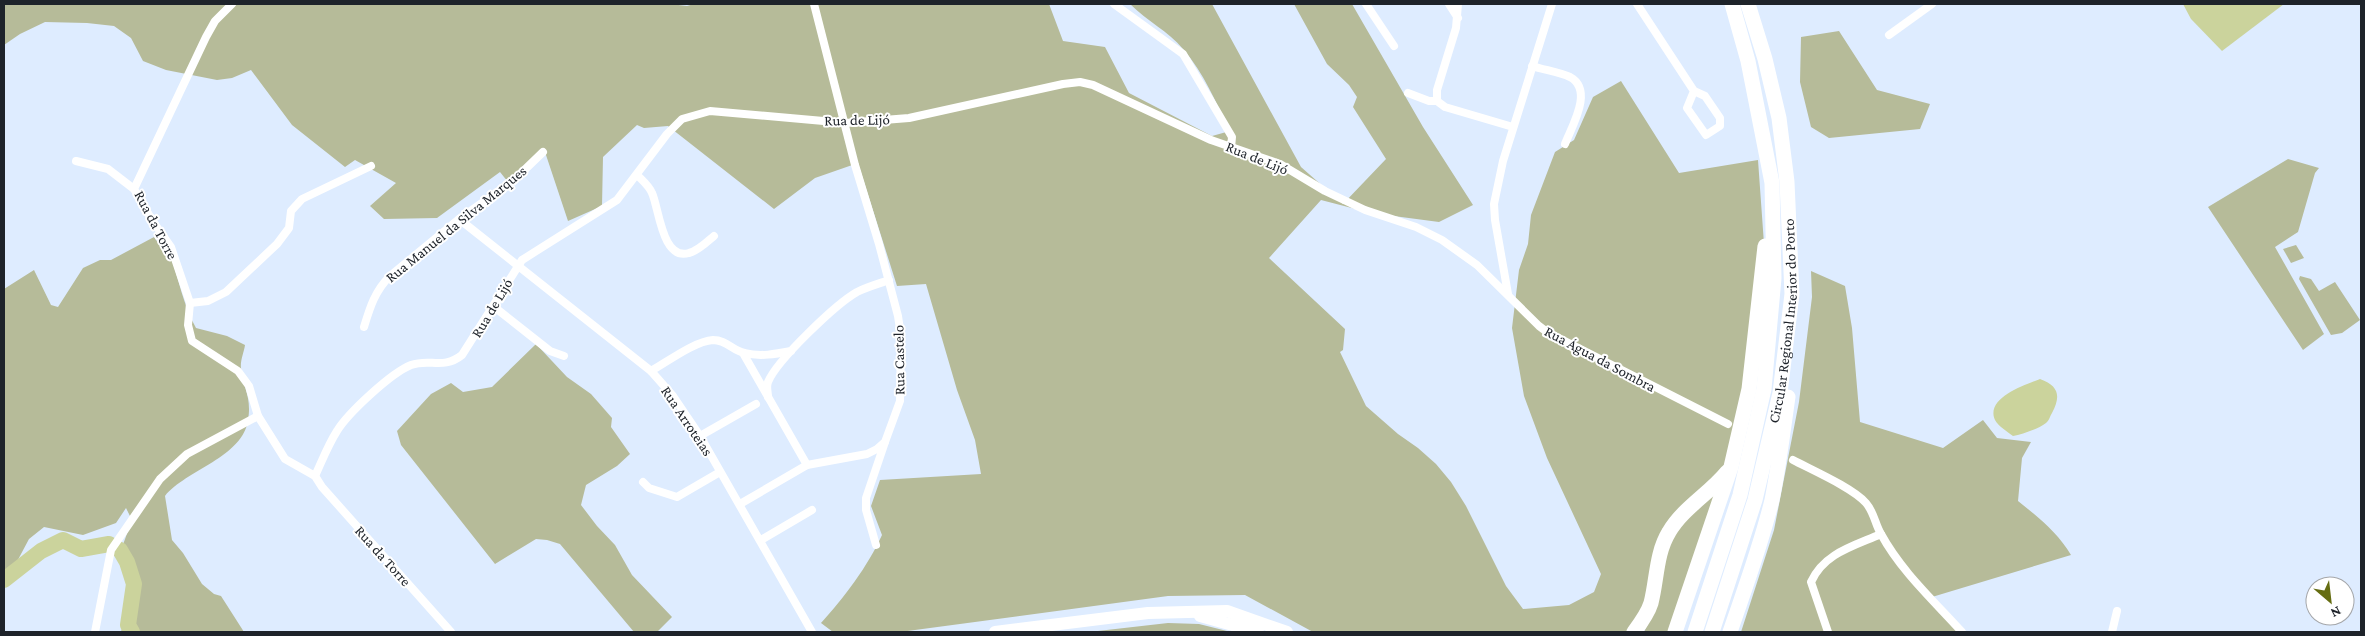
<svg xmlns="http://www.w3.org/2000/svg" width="2365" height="636" font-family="'Crimson Pro',serif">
<rect width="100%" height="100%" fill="#deecff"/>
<g fill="#b6bb99">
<path d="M 4,4 L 670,4 L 687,6 L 694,4 L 1049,4 L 1063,41 L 1105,47 L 1129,93 L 1212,136 L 1230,131 C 1216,103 1204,73 1183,49 C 1168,31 1147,21 1130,4 L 1212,4 L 1301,167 L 1343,204 L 1386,159 L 1353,107 L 1357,97 L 1349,85 L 1327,64 L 1294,4 L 1352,4 L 1423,127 L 1473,205 L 1439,222 L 1371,213 L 1321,200 L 1269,258 L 1345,329 L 1343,350 L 1340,352 L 1366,406 L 1398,434 L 1418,448 L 1436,464 L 1451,482 L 1466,506 L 1506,586 L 1523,609 L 1569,605 L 1594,592 L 1601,574 L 1547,458 L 1524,396 L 1512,328 L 1519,270 L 1528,244 L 1531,215 L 1555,152 L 1574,140 L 1593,97 L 1621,81 L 1679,173 L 1758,160 L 1764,244 L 1757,327 L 1727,471 L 1674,514 L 1651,594 L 1628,632 L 1313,632 L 1245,595 L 1168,596 L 900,632 L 833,632 L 821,623 C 844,598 868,566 882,535 L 871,506 L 880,480 L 981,474 L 975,440 L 957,390 L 926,284 L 897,286 L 858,163 L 815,178 L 774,209 L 668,126 L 644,128 L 637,125 L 603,157 L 602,206 L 568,221 L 544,149 L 508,182 L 500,172 L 437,218 L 384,219 L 370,206 L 396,183 L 355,160 L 345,167 L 292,125 L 251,70 L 232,78 L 217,80 L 166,70 L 143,61 L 131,38 L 114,26 L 87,23 L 45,22 L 20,34 L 4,45 Z"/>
<path d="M 1839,31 L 1877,90 L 1930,104 L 1920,129 L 1829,138 L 1811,127 L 1800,82 L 1801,37 Z"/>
<path d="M 2288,159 L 2319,168 L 2315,173 L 2298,232 L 2275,247 L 2324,334 L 2303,350 L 2208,207 Z"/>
<path d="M 154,237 L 167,256 L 170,255 C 179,279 183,305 196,328 L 227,336 L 245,345 C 244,352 240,361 241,368 C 243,388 252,397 248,420 C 243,457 186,470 165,496 L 172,540 L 183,553 L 202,584 L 214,594 L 221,596 L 244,632 L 121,632 C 132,599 136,583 121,550 L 132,520 L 126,508 L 116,523 L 83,535 L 44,527 L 29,539 L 4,586 L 4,289 L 34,270 L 51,305 L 58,307 L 83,268 L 100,260 L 111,260 Z"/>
<path d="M 2296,245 L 2304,258 L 2291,263 L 2283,249 Z"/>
<path d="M 1811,271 L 1845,286 L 1852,328 L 1860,422 L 1943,448 L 1983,420 L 1997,438 L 2031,442 L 2022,458 L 2018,501 C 2038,517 2058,533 2071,555 L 1932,597 L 1962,632 L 1741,632 L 1774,530 L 1799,402 L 1812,297 Z"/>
<path d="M 2300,276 L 2311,279 L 2319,291 L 2335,282 L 2360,320 L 2342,333 L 2331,335 L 2299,279 Z"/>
<path d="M 536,344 L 567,377 L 591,394 L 612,418 L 611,427 L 630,454 L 617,466 L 586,485 L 581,505 L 597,526 L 615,545 L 632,575 L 672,617 L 657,632 L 634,632 L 560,544 L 547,540 L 536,539 L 495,564 L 401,445 L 397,431 L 431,394 L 451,383 L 463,392 L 492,387 Z"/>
<path d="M 1716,492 L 1671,632 L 1644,632 C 1661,602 1656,564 1674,533 C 1682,520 1704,503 1716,492 Z"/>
<path d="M 1168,623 L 1199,624 L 1231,632 L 1089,632 Z"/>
</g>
<g fill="#cbd39c">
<path d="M 2183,4 L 2284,4 L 2222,51 L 2191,19 Z"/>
<path d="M 2040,379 C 2059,386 2061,396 2052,413 C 2050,416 2049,421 2046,423 C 2038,429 2023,434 2013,436 C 2008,432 1998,426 1995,420 C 1985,398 2025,385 2040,379 Z"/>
</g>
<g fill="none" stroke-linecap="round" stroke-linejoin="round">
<path stroke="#cbd39c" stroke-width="16" d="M 4,580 L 41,551 L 63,540 L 81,549 L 109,544 L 120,550 L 127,562 L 134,584 L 128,625 L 132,632"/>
<g stroke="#fff" stroke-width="8">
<path d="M 232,4 L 215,21 L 206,37 L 134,189 L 152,220 L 171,247 L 190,303 L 188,325 L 192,341 L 238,371 L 249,386 L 258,416 L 285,459 L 315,476 L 322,487 L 451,632"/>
<path d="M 1114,4 L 1183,54 L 1232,137 L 1231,148"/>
<path d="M 1366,4 L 1394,46"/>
<path d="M 1449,4 L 1458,18"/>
<path d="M 1458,4 L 1456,28 L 1437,90 L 1437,101 L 1445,107 L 1513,127"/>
<path d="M 1637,4 L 1694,91 L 1705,96 L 1720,118 L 1720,126 L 1706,135 L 1687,108 L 1694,91"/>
<path d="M 1889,35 L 1932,4"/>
<path d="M 1532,66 C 1544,70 1559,72 1570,77 C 1594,90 1572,126 1565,144"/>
<path d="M 1408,93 L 1429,101 L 1437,101"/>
<path d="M 76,161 L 108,169 L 134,189"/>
<path d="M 637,175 C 643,181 649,186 652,193 C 659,208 662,261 689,253 C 698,251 707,242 714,236"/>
<path d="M 459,219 L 651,371 L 673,396 L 700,436 L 812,632"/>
<path d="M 1508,294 L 1495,220 L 1494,204 L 1503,161 L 1552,4"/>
<path d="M 190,303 L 208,301 L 226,292 L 277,244 L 289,228 L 291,211 L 302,199 L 371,166"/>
<path d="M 493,306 L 550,351 L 564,356"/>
<path d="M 364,327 C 370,307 375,291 390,276 L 459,219 L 513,181 L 543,152"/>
<path d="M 743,353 L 807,465"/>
<path d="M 651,371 C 667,362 695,341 713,340 C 727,340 733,351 745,353 C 760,357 776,354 791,351"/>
<path d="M 768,397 C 768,392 766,387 768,382 C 777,360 836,304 857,292 C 867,287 878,284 889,280"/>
<path d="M 700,436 L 756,404"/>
<path d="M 1793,460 C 1812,470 1853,488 1866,503 C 1874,512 1875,524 1881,534 C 1901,571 1934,601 1962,632"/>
<path d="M 315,476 C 322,461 328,445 337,431 C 348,413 391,373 411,365 C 430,358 443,370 462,355 L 522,260 L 617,200 L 667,134 L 682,119 L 710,111 L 846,123 L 909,118 L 1063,84 L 1080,82 L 1093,85 L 1211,140 L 1280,164 L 1325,191 L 1365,210 L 1416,227 L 1442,240 L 1477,265 L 1539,326 L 1547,332 L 1728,424"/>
<path d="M 643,482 L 649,488 L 677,497 L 720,472"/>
<path d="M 740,504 L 807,465 L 867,454 L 877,449 L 885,442 L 900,401 L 901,336 L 898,316 L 879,244 L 855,165 L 814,4"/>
<path d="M 761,540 L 812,510"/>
<path d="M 876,545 L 866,510 L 866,498 L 885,442"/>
<path d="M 95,632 L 111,550 L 160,479 L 187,454 L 258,416"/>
<path d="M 1828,632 L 1811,582 C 1824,553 1854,546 1881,534"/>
<path d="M 2112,632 L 2117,611"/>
</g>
<g stroke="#fff" stroke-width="12">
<path d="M 1200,616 L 1258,632"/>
<path d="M 995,632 L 1148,613 L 1227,611 L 1287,632"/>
</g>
<g stroke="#fff" stroke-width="15">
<path d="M 1634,632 C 1640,624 1648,613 1651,603 C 1657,580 1656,553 1669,532 C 1683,508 1709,494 1727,472"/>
<path d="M 1675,632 L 1731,467 L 1749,389 L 1765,246"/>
<path d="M 1695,632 L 1740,495 L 1764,389 L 1774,278 L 1772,183 L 1748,61 L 1732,4"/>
<path id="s1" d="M 1712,632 L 1755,500 L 1780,393 L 1792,294 L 1787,182 L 1779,118 L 1765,59 L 1748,4"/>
<path d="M 1730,632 C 1745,588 1761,545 1772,500 C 1779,466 1783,431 1788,397"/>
</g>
</g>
<g text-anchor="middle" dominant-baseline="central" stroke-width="4" stroke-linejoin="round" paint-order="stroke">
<g font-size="15" fill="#1e232a" stroke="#fff">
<text transform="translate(857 120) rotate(-1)">Rua de Lijó</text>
<text transform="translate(1257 158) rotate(22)">Rua de Lijó</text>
<text transform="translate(456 224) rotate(-39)">Rua Manuel da Silva Marques</text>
<text transform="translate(156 225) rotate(62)">Rua da Torre</text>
<text transform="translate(492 308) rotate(-59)">Rua de Lijó</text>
<text stroke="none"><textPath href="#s1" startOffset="321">Circular Regional Interior do Porto</textPath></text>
<text transform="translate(1600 359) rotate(28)">Rua Água da Sombra</text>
<text transform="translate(899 360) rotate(-91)">Rua Castelo</text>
<text transform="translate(687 421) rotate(56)">Rua Arroteias</text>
<text transform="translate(383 556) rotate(48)">Rua da Torre</text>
</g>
</g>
<rect width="2365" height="636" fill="none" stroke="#1e232a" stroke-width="10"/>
<g transform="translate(2330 601) rotate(152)"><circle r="24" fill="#ffffff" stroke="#a5a7aa"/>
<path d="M0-4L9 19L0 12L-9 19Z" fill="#656d12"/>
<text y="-8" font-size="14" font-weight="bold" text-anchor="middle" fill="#1e232a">N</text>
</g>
</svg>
